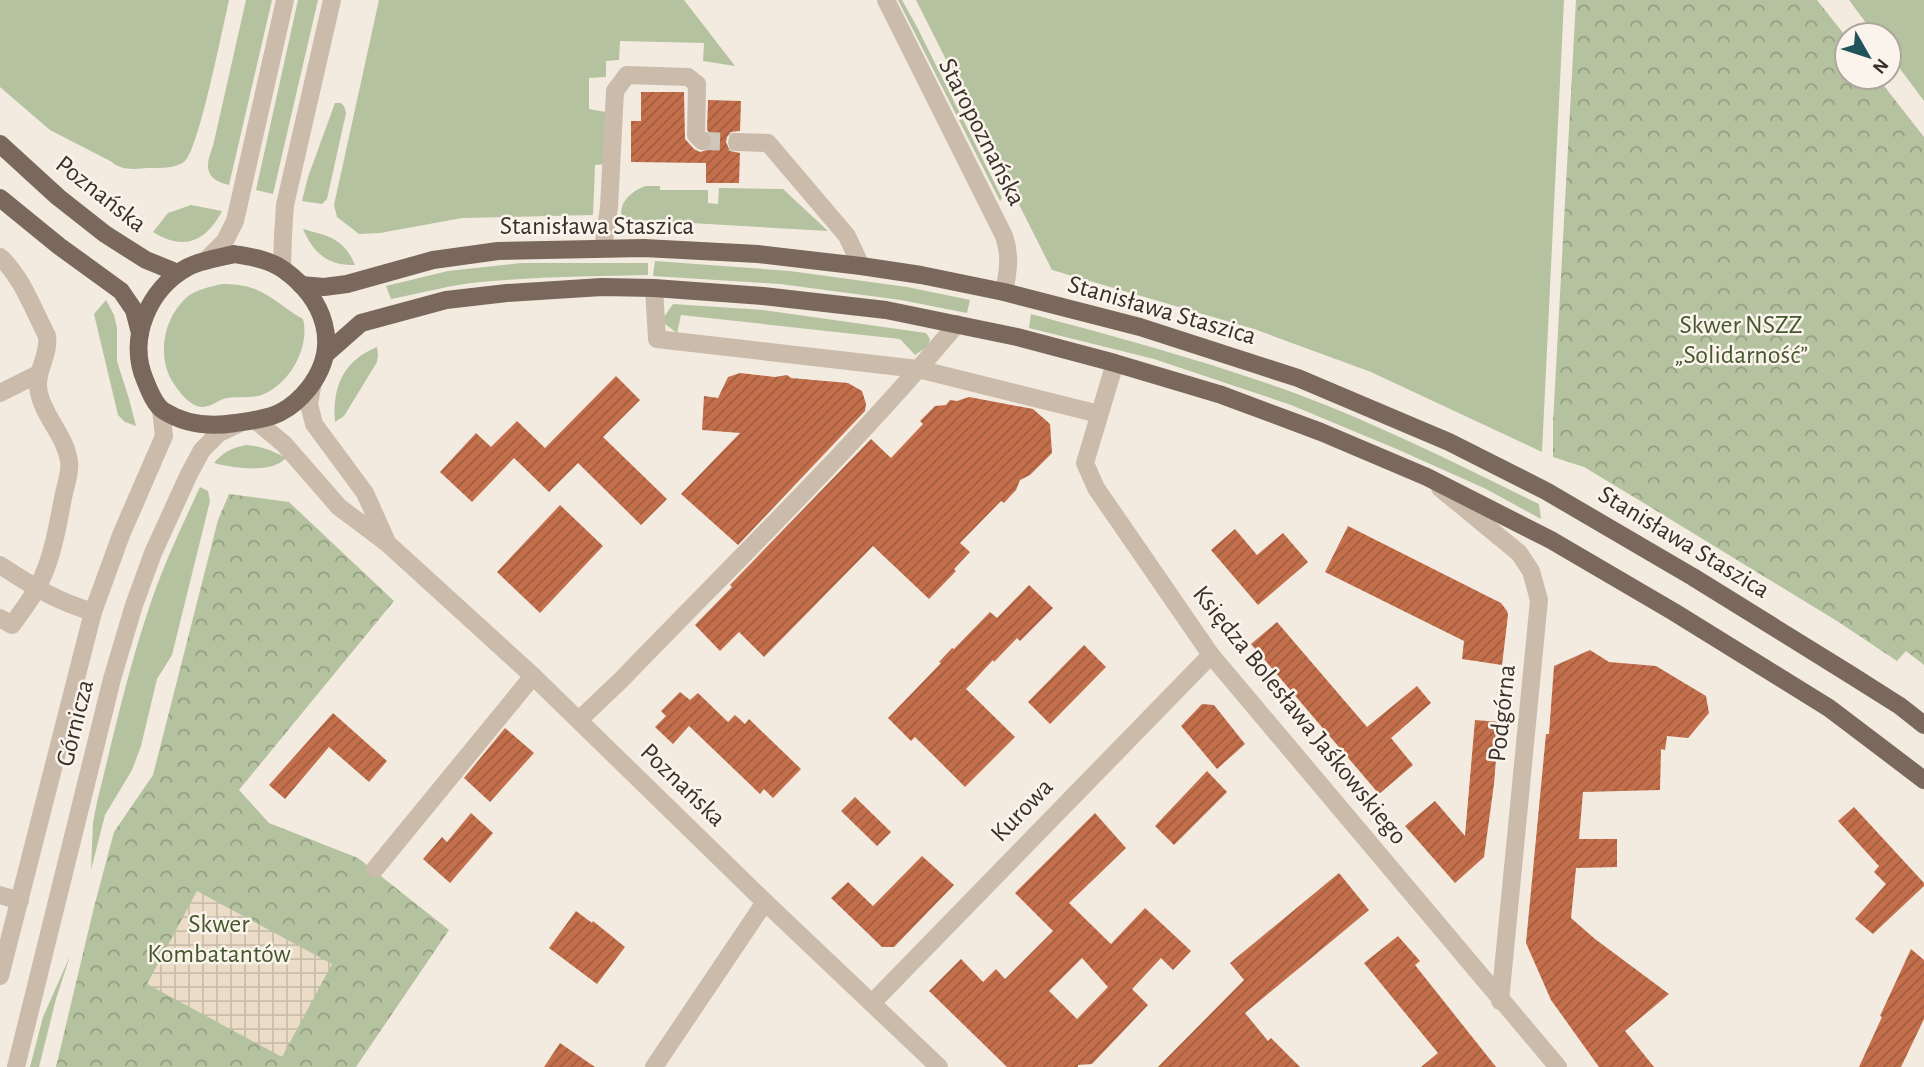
<svg xmlns="http://www.w3.org/2000/svg" width="1924" height="1067" font-family="'Alegreya Sans',sans-serif">
<defs>
<pattern id="park-crowns" width="20" height="18" patternUnits="userSpaceOnUse" patternTransform="scale(1.75)"><rect width="20" height="18" fill="#b5c29f"/><path d="M2 6a3 3 0 1 1 6 0M12 15a3 3 0 1 1 6 0" fill="none" stroke="#949e82"/></pattern>
<pattern id="plaza-grid" width="8" height="8" patternUnits="userSpaceOnUse" patternTransform="scale(1.75)"><rect width="8" height="8" fill="#eadcc7"/><path d="M0 4h8M4 0v8" fill="none" stroke="#c9bdab"/></pattern>
<pattern id="building-hatch" width="6" height="6" patternUnits="userSpaceOnUse" patternTransform="scale(1.75)"><rect width="6" height="6" fill="#c46f4c"/><path d="M-1 1l2-2M0 6l6-6M5 7l2-2" fill="none" stroke="#a05c3f"/></pattern>
</defs>
<rect width="100%" height="100%" fill="#f3ebe0"/>
<g fill="#b5c29f">
<path d="M 0,0 L 229,0 C 223,26 199,148 185,161 C 175,169 160,168 148,168 C 135,169 122,171 112,162 L 50,130 L 0,87 Z"/>
<path d="M 246,0 L 272,0 L 229,185 C 204,179 205,166 213,146 Z"/>
<path d="M 298,0 L 318,0 L 273,194 L 256,190 Z"/>
<path d="M 379,0 L 684,0 L 735,66 L 703,61 L 704,43 L 620,41 L 619,60 L 606,61 L 606,77 L 589,78 L 589,109 L 606,112 L 605,164 L 595,165 L 593,215 L 462,218 L 380,233 L 359,234 L 337,217 L 334,205 Z"/>
<path d="M 898,0 L 902,0 L 917,27 L 1002,198 L 1000,201 Z"/>
<path d="M 916,0 L 1564,0 L 1542,452 L 1371,372 L 1254,329 L 1052,270 Z"/>
<path d="M 1849,0 L 1924,0 L 1924,101 L 1889,54 L 1889,35 L 1875,35 Z"/>
<path d="M 335,103 L 341,103 L 344,106 L 346,113 L 327,199 L 322,204 L 302,201 L 308,177 Z"/>
<path d="M 645,186 L 660,186 L 660,190 L 708,190 L 708,203 L 718,204 L 719,188 L 783,189 L 828,231 L 622,219 C 618,203 630,192 645,186 Z"/>
<path d="M 191,205 L 222,211 C 206,242 183,251 153,232 L 168,213 Z"/>
<path d="M 303,229 C 328,236 344,238 355,265 C 327,266 313,252 303,229 Z"/>
<path d="M 655,261 L 790,271 L 907,287 L 970,300 L 967,313 L 901,300 L 780,284 L 653,276 Z"/>
<path d="M 521,263 L 648,263 L 648,275 C 592,276 536,277 481,282 C 451,285 421,293 391,299 L 386,286 L 448,271 Z"/>
<path d="M 222,284 C 234,284 244,285 255,289 C 273,296 286,310 303,319 C 310,346 291,382 264,394 C 252,399 240,396 227,398 C 217,400 209,410 197,406 C 188,403 180,393 174,384 C 156,358 163,318 187,297 C 197,289 210,287 222,284 Z"/>
<path d="M 106,300 L 114,315 L 117,328 L 117,361 L 129,399 L 136,426 L 125,422 L 118,415 L 94,314 Z"/>
<path d="M 673,304 L 763,310 L 926,333 L 930,339 L 928,346 L 915,355 L 900,339 L 681,315 L 677,333 L 665,324 L 664,317 Z"/>
<path d="M 1031,314 C 1120,338 1210,362 1297,394 C 1380,425 1459,465 1539,504 L 1541,519 L 1486,489 L 1399,450 L 1291,405 L 1154,359 L 1029,328 Z"/>
<path d="M 377,347 L 378,355 L 377,362 L 344,416 L 335,422 C 332,387 343,361 377,347 Z"/>
<path d="M 246,445 C 261,446 272,450 286,458 C 272,474 233,468 214,463 C 223,452 232,448 246,445 Z"/>
<path d="M 200,487 L 208,491 L 210,501 L 172,655 L 157,679 L 141,746 L 132,770 L 105,815 L 91,870 L 93,823 L 97,802 C 113,738 127,674 148,611 C 162,568 181,528 200,487 Z"/>
<path d="M 70,956 L 56,999 L 39,1067 L 30,1067 L 43,1017 Z"/>
</g>
<g fill="url(#park-crowns)">
<path d="M 1576,0 L 1817,0 L 1847,38 L 1847,77 L 1877,77 L 1924,137 L 1924,665 L 1906,651 L 1897,661 L 1837,621 L 1647,505 L 1584,467 L 1553,457 L 1553,423 Z"/>
<path d="M 229,494 L 289,502 L 394,601 L 239,790 L 269,823 L 358,858 L 449,930 L 356,1067 L 56,1067 L 94,907 L 114,832 L 153,775 L 218,520 Z"/>
</g>
<path fill="url(#plaza-grid)" d="M 197,891 L 332,964 L 282,1057 L 147,984 Z"/>
<g fill="url(#building-hatch)" fill-rule="evenodd">
<path d="M 641,92 L 684,92 L 685,139 L 694,149 L 700,152 L 710,149 L 713,143 L 713,137 L 707,130 L 708,100 L 741,101 L 740,131 L 731,132 L 727,137 L 726,142 L 730,151 L 740,153 L 739,183 L 706,183 L 706,163 L 631,162 L 631,121 L 641,121 Z"/>
<path d="M 740,373 L 775,377 L 787,375 L 791,378 L 848,383 L 862,391 L 866,404 L 865,411 L 738,545 L 681,494 L 740,433 L 702,430 L 704,396 L 718,398 L 728,377 Z"/>
<path d="M 616,376 L 640,400 L 603,437 L 667,499 L 641,525 L 578,463 L 549,492 L 514,458 L 472,502 L 440,472 L 476,433 L 491,447 L 517,421 L 545,448 Z"/>
<path d="M 969,397 L 1033,409 L 1050,424 L 1052,453 L 1030,475 L 1020,480 L 1016,490 L 1004,503 L 1001,501 L 960,543 L 970,552 L 954,569 L 956,571 L 929,599 L 873,546 L 764,657 L 739,632 L 720,651 L 695,625 L 732,587 L 730,585 L 871,439 L 891,458 L 923,424 L 920,421 L 935,406 L 946,405 L 950,400 L 957,401 Z"/>
<path d="M 560,505 L 603,546 L 540,613 L 497,572 Z"/>
<path d="M 1348,526 L 1501,603 L 1507,611 L 1508,615 L 1502,665 L 1462,659 L 1464,641 L 1325,572 Z"/>
<path d="M 1235,529 L 1257,555 L 1283,533 L 1308,562 L 1258,605 L 1211,550 Z"/>
<path d="M 1029,585 L 1053,608 L 1020,641 L 1017,638 L 994,662 L 993,660 L 966,689 L 1015,737 L 965,787 L 915,737 L 911,741 L 888,718 L 941,663 L 939,662 L 952,648 L 954,649 L 990,612 L 997,618 Z"/>
<path d="M 1277,622 L 1367,727 L 1417,686 L 1431,703 L 1391,738 L 1413,765 L 1379,794 L 1251,644 Z"/>
<path d="M 1084,645 L 1106,667 L 1050,724 L 1028,702 Z"/>
<path d="M 1590,650 L 1609,662 L 1656,666 L 1706,696 L 1709,713 L 1688,738 L 1667,736 L 1665,750 L 1661,749 L 1660,790 L 1583,792 L 1579,839 L 1617,839 L 1617,867 L 1576,868 L 1571,918 L 1595,939 L 1669,994 L 1625,1031 L 1654,1067 L 1599,1067 L 1551,1000 L 1526,943 L 1546,734 L 1549,734 L 1554,666 Z"/>
<path d="M 680,692 L 690,700 L 698,693 L 728,722 L 735,715 L 745,724 L 749,719 L 801,769 L 773,798 L 764,789 L 760,794 L 689,726 L 673,744 L 655,727 L 666,716 L 661,711 Z"/>
<path d="M 1202,704 L 1214,705 L 1245,744 L 1217,769 L 1181,726 Z"/>
<path d="M 333,713 L 387,761 L 369,782 L 329,747 L 285,799 L 269,785 Z"/>
<path d="M 1475,720 L 1499,722 L 1494,784 L 1484,857 L 1455,883 L 1405,826 L 1435,801 L 1465,836 Z"/>
<path d="M 505,728 L 534,753 L 490,802 L 464,778 Z"/>
<path d="M 1207,771 L 1227,792 L 1174,845 L 1155,826 Z"/>
<path d="M 855,797 L 891,832 L 877,846 L 841,811 Z"/>
<path d="M 1854,807 L 1924,883 L 1924,886 L 1873,934 L 1855,919 L 1886,884 L 1874,872 L 1879,866 L 1838,821 Z"/>
<path d="M 471,813 L 493,833 L 450,883 L 423,859 L 442,837 L 447,842 Z"/>
<path d="M 1095,813 L 1126,848 L 1069,903 L 1111,944 L 1145,908 L 1191,951 L 1173,970 L 1161,958 L 1132,989 L 1148,1005 L 1092,1064 L 1078,1065 L 1078,1067 L 1007,1067 L 929,991 L 961,959 L 983,982 L 996,969 L 1005,979 L 1053,931 L 1015,893 ZM 1082,958 L 1108,987 L 1077,1019 L 1049,991 Z"/>
<path d="M 922,856 L 954,885 L 894,947 L 882,947 L 831,898 L 848,882 L 873,906 Z"/>
<path d="M 1339,873 L 1369,910 L 1245,1013 L 1268,1041 L 1271,1038 L 1300,1067 L 1158,1067 L 1244,980 L 1230,963 Z"/>
<path d="M 576,911 L 592,923 L 593,921 L 625,947 L 597,984 L 549,948 Z"/>
<path d="M 1398,936 L 1420,961 L 1415,965 L 1496,1067 L 1421,1067 L 1438,1053 L 1364,963 Z"/>
<path d="M 1911,949 L 1924,960 L 1924,1019 L 1901,1067 L 1859,1067 L 1882,1017 L 1880,1016 Z"/>
<path d="M 560,1043 L 595,1067 L 544,1067 Z"/>
</g>
<g fill="none" stroke-linecap="round" stroke-linejoin="round">
<path stroke="#cec6bc" stroke-width="18" stroke-dasharray="18 9" stroke-linecap="butt" d="M 702,141 L 737,142"/>
<g stroke="#cbbbab" stroke-width="18">
<path d="M 886,0 L 1004,236 C 1011,256 1008,272 1004,292"/>
<path d="M 737,142 L 768,143 L 847,236 L 861,266"/>
<path d="M 603,248 L 609,207 L 615,91 L 627,75 L 688,77 L 697,84 L 696,135 L 702,141"/>
<path d="M 0,257 C 22,277 33,309 47,336 C 50,356 34,372 39,393 C 44,417 65,435 69,461 C 71,472 65,487 63,498 C 57,529 52,562 36,590 C 29,602 20,614 12,625 L 0,618"/>
<path d="M 205,261 L 225,241 L 235,221 L 285,0"/>
<path d="M 282,268 L 283,235 L 285,205 L 332,0"/>
<path d="M 654,288 L 657,339 L 918,369 L 1099,414"/>
<path d="M 1115,363 L 1085,463 L 1096,488 L 1211,655 L 1558,1067"/>
<path d="M 313,382 L 309,404 L 314,424 L 365,493 L 386,540"/>
<path d="M 0,393 L 38,374"/>
<path d="M 255,420 L 284,444 L 339,507 L 387,543 L 533,676 L 765,902 L 939,1067"/>
<path d="M 1440,488 L 1519,553 L 1531,571 L 1539,600 L 1500,1001"/>
<path d="M 0,565 C 32,586 56,601 93,612"/>
<path d="M 579,720 L 621,680 C 734,563 852,449 957,324"/>
<path d="M 375,869 L 533,676"/>
<path d="M 0,895 L 20,901"/>
<path d="M 0,976 L 93,612 L 121,535 L 164,436 L 161,410"/>
<path d="M 872,1003 L 1211,655"/>
<path d="M 16,1067 L 112,679 L 134,605 L 153,553 L 189,474 L 202,450 L 219,433 L 240,423"/>
<path d="M 654,1067 L 765,902"/>
</g>
<g stroke="#7b685c" stroke-width="18">
<path d="M 0,144 L 58,197 L 105,234 L 146,260 L 178,273"/>
<path d="M 0,198 L 59,246 L 121,291 L 134,310 L 140,333"/>
<path d="M 234,254 C 251,257 269,259 284,270 C 324,299 342,345 309,388 C 301,398 293,406 281,412 C 268,419 250,421 235,423 C 210,427 186,425 164,411 C 155,406 149,390 145,380 C 127,338 149,288 188,267 C 202,260 219,258 234,254 Z"/>
<path d="M 301,285 L 324,287 L 347,284 L 433,260 L 498,251 L 644,248 L 758,254 L 861,266 L 921,275 L 1004,292 L 1140,327 L 1298,378 L 1449,442 L 1546,491 L 1693,577 L 1851,675 L 1900,706 L 1924,725"/>
<path d="M 327,353 L 361,323 L 446,300 L 507,293 L 602,287 L 654,288 L 763,296 L 886,310 L 1017,337 L 1115,363 L 1219,394 L 1321,432 L 1427,477 L 1551,540 L 1674,612 L 1829,708 L 1924,780"/>
</g>
</g>
<g text-anchor="middle" dominant-baseline="central" stroke-width="5" stroke-linejoin="round" paint-order="stroke">
<g font-size="26" fill="#39302a" stroke="#faf4ec">
<text transform="translate(982 132) rotate(63)">Staropoznańska</text>
<text transform="translate(101 194) rotate(38)">Poznańska</text>
<text x="597" y="226">Stanisława Staszica</text>
<text transform="translate(1162 310) rotate(16)">Stanisława Staszica</text>
<text transform="translate(1684 542) rotate(31)">Stanisława Staszica</text>
<text transform="translate(1502 713) rotate(-84)">Podgórna</text>
<text transform="translate(1300 715) rotate(51)">Księdza Bolesława Jaśkowskiego</text>
<text transform="translate(75 723) rotate(-76)">Górnicza</text>
<text transform="translate(683 785) rotate(44)">Poznańska</text>
<text transform="translate(1022 810) rotate(-46)">Kurowa</text>
</g>
<g font-size="26" fill="#46572e" stroke="#faf4ec">
<text x="1741" y="325">Skwer NSZZ<tspan x="1741" dy="30">„Solidarność”</tspan></text>
<text x="219" y="924">Skwer<tspan x="219" dy="30">Kombatantów</tspan></text>
</g>
</g>
<g transform="translate(1868 56) rotate(129)"><circle r="33" fill="#faf4ec" stroke="#ada69e" stroke-width="2"/>
<path d="M0-5L12 26L0 18L-12 26Z" fill="#20545a"/>
<text y="-10" font-size="19" font-weight="bold" text-anchor="middle" fill="#39302a">N</text>
</g>
</svg>
